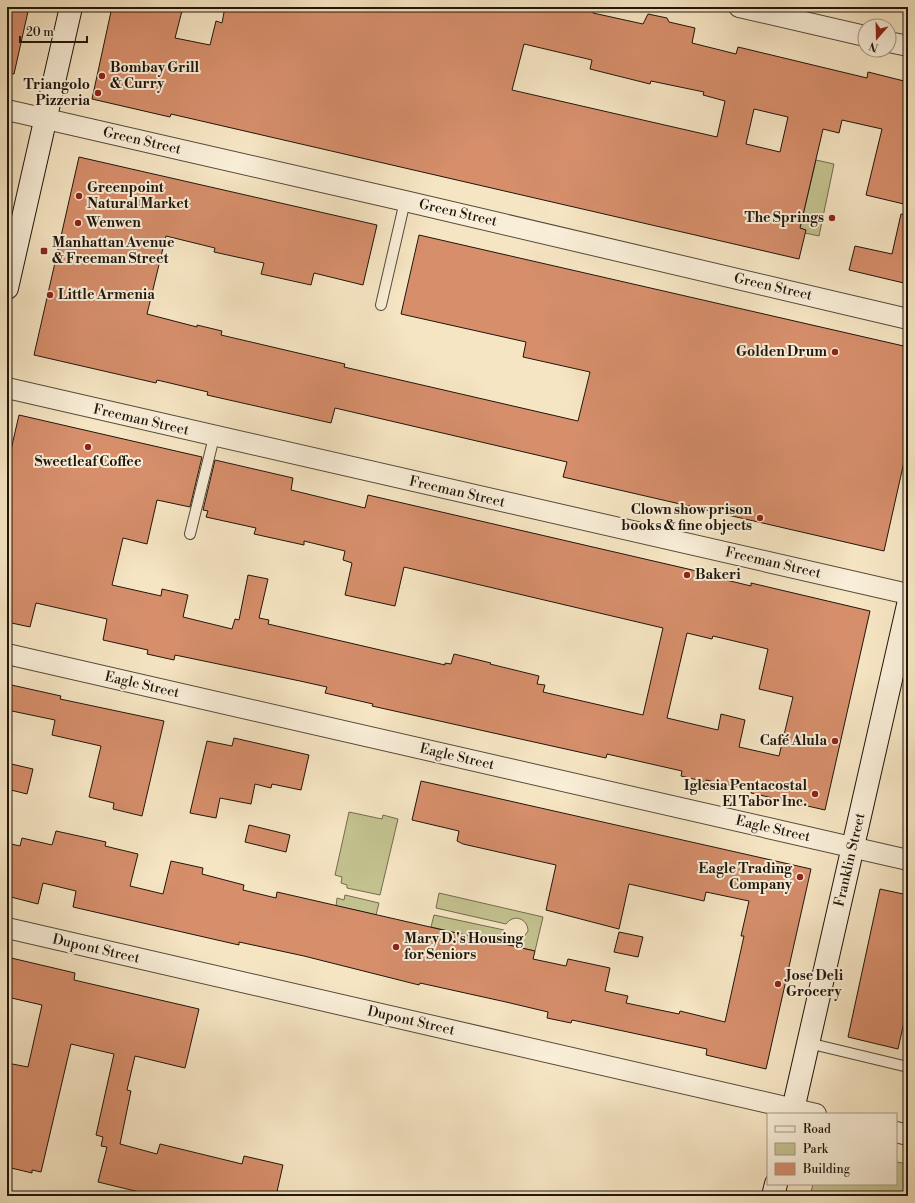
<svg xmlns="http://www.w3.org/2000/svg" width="915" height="1203" font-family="'Libre Bodoni',serif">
<rect width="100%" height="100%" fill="#f6e5c3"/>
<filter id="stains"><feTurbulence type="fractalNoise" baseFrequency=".005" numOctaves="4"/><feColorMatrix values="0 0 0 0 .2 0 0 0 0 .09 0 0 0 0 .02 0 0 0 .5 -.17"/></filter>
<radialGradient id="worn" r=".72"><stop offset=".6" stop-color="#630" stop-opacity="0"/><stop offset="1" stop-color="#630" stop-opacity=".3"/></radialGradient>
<g fill="#c3c28f" stroke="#726c4e">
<path d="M 816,160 L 834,164 L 819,236 L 805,233 L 806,230 L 800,228 Z"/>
<path d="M 349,812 L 382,819 L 383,815 L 398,819 L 380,895 L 347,888 L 347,885 L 341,883 L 342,877 L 335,875 Z"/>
<path d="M 439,893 L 543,917 L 535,951 L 431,927 L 434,915 L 504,930 L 507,937 L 513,942 L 521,941 L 528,931 C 528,919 514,913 506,924 L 436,908 Z"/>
<path d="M 345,895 L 379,903 L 376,915 L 336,906 L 337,898 L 344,900 Z"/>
<path d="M 896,1162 L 908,1164 L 908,1196 L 810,1196 L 813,1184 L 896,1184 Z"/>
</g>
<g fill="#d68e6b" stroke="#20160c" fill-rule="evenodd">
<path d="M 7,7 L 29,7 L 14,74 L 7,73 Z"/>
<path d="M 112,7 L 183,7 L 175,38 L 210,45 L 216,21 L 222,23 L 225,7 L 594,7 L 593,13 L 643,24 L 648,14 L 667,18 L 669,22 L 695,28 L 692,43 L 736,54 L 738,47 L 867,78 L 868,72 L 908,82 L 908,205 L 866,195 L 882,129 L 842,120 L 839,133 L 823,129 L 800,228 L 806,230 L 799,259 L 171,114 L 170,117 L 92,99 ZM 524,44 L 592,60 L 590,69 L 650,84 L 651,81 L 704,92 L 703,95 L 725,101 L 717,137 L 512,90 ZM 754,109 L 788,117 L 780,152 L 746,144 Z"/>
<path d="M 79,157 L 377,225 L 363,285 L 314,273 L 311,285 L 261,274 L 264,263 L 214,252 L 215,248 L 166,236 L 147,314 L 197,327 L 197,325 L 222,331 L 221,335 L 345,364 L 344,367 L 578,421 L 590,372 L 523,357 L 526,342 L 401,314 L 419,235 L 908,347 L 908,444 L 884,551 L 563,477 L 567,462 L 335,408 L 331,423 L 207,395 L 208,392 L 157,380 L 156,383 L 34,355 Z"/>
<path d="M 901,214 L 908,215 L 908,284 L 849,270 L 855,246 L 892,254 Z"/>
<path d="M 19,415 L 202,457 L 190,507 L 157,500 L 147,544 L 123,538 L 112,585 L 161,596 L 162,589 L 188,595 L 183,617 L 232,629 L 235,619 L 239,620 L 248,575 L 268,579 L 259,618 L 269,620 L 268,624 L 445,665 L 445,663 L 451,664 L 454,654 L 491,663 L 490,664 L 539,676 L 537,684 L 545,685 L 543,692 L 643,715 L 663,628 L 404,567 L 395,606 L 345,595 L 352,563 L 343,560 L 345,551 L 304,541 L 304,545 L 254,534 L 256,528 L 206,517 L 208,511 L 203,510 L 215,460 L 293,478 L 291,490 L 365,508 L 368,495 L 701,572 L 700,574 L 726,580 L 751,586 L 751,583 L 870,611 L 825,810 L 751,793 L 752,790 L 706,780 L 706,782 L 681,776 L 682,771 L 607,754 L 606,758 L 372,706 L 373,704 L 325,693 L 327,687 L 300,681 L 175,655 L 174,660 L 147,654 L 148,650 L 103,640 L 107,619 L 36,603 L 30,627 L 7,622 L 7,467 ZM 687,633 L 712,639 L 713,636 L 768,649 L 759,689 L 793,697 L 779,756 L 739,747 L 745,720 L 721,714 L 718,730 L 667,718 Z"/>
<path d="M 7,684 L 61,696 L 60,699 L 164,721 L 142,816 L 113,809 L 114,803 L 89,797 L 101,746 L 52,735 L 55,720 L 7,710 Z"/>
<path d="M 234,738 L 309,755 L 301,790 L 272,784 L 271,788 L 255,784 L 251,804 L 220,798 L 216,818 L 190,813 L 207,741 L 232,746 Z"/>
<path d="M 7,763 L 33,769 L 27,794 L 7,789 Z"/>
<path d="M 421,781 L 811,869 L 766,1069 L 706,1055 L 707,1049 L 572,1020 L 571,1023 L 547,1018 L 548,1012 L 506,1002 L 420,983 L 419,985 L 304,956 L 239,942 L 239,945 L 73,907 L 76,891 L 43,883 L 38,904 L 7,896 L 7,843 L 20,846 L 22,838 L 52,845 L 56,831 L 106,842 L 105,846 L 138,854 L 130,886 L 163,894 L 171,861 L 203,868 L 202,874 L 244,885 L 243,890 L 276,898 L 277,892 L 535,951 L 533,959 L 566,966 L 568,959 L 610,968 L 605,991 L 628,996 L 626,1003 L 679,1014 L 680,1011 L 725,1022 L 744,936 L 741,936 L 749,901 L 706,892 L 704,901 L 629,884 L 619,929 L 546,910 L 556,865 L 463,844 L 457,841 L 459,831 L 412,820 Z"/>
<path d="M 249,825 L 290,835 L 286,852 L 245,842 Z"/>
<path d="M 880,889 L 908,895 L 908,1004 L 898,1049 L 848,1037 Z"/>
<path d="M 619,932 L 643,937 L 638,957 L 614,952 Z"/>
<path d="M 7,957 L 75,973 L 74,980 L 199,1009 L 185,1068 L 135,1056 L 127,1090 L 131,1091 L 120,1144 L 157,1154 L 160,1144 L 242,1164 L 244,1156 L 283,1165 L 276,1196 L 156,1196 L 98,1182 L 107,1147 L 101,1146 L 103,1137 L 96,1135 L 114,1054 L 71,1044 L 41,1172 L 32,1170 L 32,1173 L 7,1167 L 7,1063 L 28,1067 L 42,1005 L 7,997 Z"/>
</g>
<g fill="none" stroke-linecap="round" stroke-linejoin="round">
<defs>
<g id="lane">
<path d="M 381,305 L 405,201"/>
<path d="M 190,534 L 214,437"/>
<path d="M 808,1043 L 908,1067"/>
</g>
<g id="street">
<path d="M 739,7 L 865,36"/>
<path d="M 889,42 L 908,46"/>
<path d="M 7,110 L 405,201 L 908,319"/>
<path d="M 7,388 L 908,594"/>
<path d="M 7,654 L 908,860"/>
<path d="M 7,928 L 816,1114"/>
<path d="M 896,1132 L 908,1135"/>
</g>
<g id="secondary">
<path d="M 7,288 L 71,7"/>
<path d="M 792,1114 L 908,605"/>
<path d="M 773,1196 L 776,1184"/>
</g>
</defs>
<use href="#lane" stroke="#564a3a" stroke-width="12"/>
<use href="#street" stroke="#564a3a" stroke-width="22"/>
<use href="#secondary" stroke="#20160c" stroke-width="24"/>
<use href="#lane" stroke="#f9eed8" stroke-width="10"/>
<use href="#street" stroke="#f9eed8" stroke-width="20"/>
<use href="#secondary" stroke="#f9eed8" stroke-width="22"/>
</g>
<g fill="#8f2418" stroke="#f9eed8" stroke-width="1.5">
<circle cx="102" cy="76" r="4"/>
<circle cx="98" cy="93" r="4"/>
<circle cx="79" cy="196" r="4"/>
<circle cx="832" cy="218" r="4"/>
<circle cx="78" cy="223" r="4"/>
<rect x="40" y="247" width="8" height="8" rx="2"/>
<circle cx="50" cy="295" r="4"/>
<circle cx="835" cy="352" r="4"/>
<circle cx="88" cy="447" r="4"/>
<circle cx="760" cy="518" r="4"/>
<circle cx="687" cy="575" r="4"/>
<circle cx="835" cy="741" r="4"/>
<circle cx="815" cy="794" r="4"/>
<circle cx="800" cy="877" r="4"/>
<circle cx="396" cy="947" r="4"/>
<circle cx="778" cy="984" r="4"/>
</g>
<g text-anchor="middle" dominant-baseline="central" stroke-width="4" stroke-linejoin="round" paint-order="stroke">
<g font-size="14" font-weight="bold" fill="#20160c" stroke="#f9eed8" text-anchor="start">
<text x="110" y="68">Bombay Grill<tspan x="110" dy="16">&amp; Curry</tspan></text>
<text x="90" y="85" text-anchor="end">Triangolo<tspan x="90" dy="16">Pizzeria</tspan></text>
<text x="87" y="188">Greenpoint<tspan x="87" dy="16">Natural Market</tspan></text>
<text x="824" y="218" text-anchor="end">The Springs</text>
<text x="86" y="223">Wenwen</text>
<text x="52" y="243">Manhattan Avenue<tspan x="52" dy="16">&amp; Freeman Street</tspan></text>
<text x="58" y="295">Little Armenia</text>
<text x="827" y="352" text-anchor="end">Golden Drum</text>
<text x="88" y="462" text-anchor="middle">Sweetleaf Coffee</text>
<text x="752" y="510" text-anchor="end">Clown show prison<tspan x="752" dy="16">books &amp; fine objects</tspan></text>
<text x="695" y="575">Bakeri</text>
<text x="827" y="741" text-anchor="end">Café Alula</text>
<text x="807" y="786" text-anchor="end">Iglesia Pentacostal<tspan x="807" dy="16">El Tabor Inc.</tspan></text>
<text x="792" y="869" text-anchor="end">Eagle Trading<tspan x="792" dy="16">Company</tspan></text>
<text x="404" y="939">Mary D.'s Housing<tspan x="404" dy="16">for Seniors</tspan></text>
<text x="786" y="976">Jose Deli<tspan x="786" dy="16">Grocery</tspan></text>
</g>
<g font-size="14" fill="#20160c" stroke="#f9eed8">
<text transform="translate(142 141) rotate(13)">Green Street</text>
<text transform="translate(458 213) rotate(13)">Green Street</text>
<text transform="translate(773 287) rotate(13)">Green Street</text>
<text transform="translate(141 420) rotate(13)">Freeman Street</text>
<text transform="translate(457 492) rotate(13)">Freeman Street</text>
<text transform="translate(773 563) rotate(13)">Freeman Street</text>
<text transform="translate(142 685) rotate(13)">Eagle Street</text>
<text transform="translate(457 757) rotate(13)">Eagle Street</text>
<text transform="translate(773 829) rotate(13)">Eagle Street</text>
<text transform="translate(850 860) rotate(-77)">Franklin Street</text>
<text transform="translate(96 949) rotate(13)">Dupont Street</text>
<text transform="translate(411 1021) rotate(13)">Dupont Street</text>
</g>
</g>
<rect width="915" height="1203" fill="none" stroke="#f6e5c3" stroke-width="24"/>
<rect x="8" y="8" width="899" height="1187" fill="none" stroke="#20160c" stroke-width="2"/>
<rect x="12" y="12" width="891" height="1179" fill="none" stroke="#20160c"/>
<rect x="767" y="1113" width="130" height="72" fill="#f9eed8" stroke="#a29886"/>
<rect x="775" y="1126" width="20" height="6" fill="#f9eed8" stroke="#a29886"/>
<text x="803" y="1133" font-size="12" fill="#20160c">Road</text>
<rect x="775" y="1143" width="20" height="12" fill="#c3c28f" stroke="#a29886"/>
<text x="803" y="1153" font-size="12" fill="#20160c">Park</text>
<rect x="775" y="1163" width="20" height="12" fill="#d68e6b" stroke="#a29886"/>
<text x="803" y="1173" font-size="12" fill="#20160c">Building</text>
<g transform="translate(877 38) rotate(200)"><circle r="19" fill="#f9eed8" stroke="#a29886"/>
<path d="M0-3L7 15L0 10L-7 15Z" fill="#8f2418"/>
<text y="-6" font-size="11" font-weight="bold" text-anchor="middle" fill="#20160c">N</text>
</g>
<path d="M20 36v6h67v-6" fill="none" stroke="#20160c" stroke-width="2"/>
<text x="26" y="36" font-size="12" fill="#20160c" stroke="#f9eed8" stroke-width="3" paint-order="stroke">20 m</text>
<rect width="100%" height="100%" filter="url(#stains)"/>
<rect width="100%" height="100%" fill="url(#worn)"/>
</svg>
